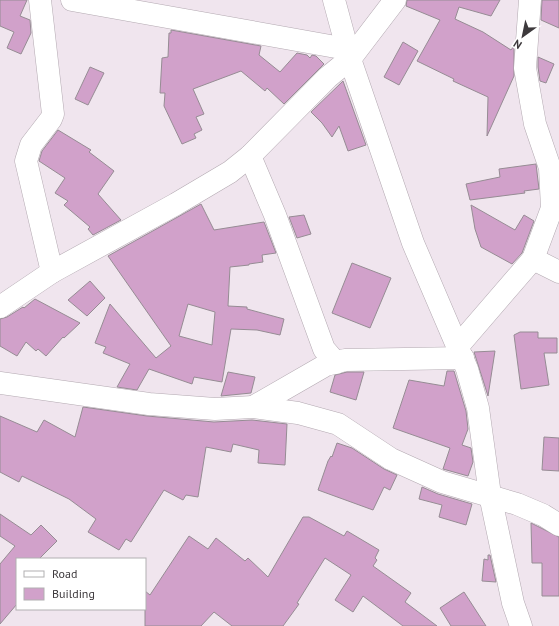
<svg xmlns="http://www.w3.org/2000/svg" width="559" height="626" font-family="'PT Sans',sans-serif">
<rect width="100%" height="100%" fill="#f0e5ee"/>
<g fill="#d1a1ca" stroke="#968c94" fill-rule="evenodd">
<path d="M 0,0 L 27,0 L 20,16 L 30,20 L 31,33 L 21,54 L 7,48 L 14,32 L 0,26 Z"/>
<path d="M 407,0 L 500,0 L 491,16 L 459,7 L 455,19 L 483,32 L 511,50 L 514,46 L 514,76 L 487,136 L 488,97 L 453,81 L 454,79 L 417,61 L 440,20 L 406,6 Z"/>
<path d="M 542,0 L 559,0 L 559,28 L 541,20 Z"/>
<path d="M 171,30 L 261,46 L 259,55 L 280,72 L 297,53 L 307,55 L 310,58 L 312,55 L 316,56 L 324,64 L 284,104 L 267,88 L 265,91 L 241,71 L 193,89 L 204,114 L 196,117 L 202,130 L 194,134 L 196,138 L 182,144 L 164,106 L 165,93 L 160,93 L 162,58 L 168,57 L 169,33 L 171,33 Z"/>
<path d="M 403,42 L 418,51 L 399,85 L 384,77 Z"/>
<path d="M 538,57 L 554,64 L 546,83 L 540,81 L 538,67 Z"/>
<path d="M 90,67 L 104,73 L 88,105 L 75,99 Z"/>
<path d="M 343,81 L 366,145 L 348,151 L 339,126 L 332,137 L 322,123 L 311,112 Z"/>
<path d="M 58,130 L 91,150 L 89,152 L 114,171 L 98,194 L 121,220 L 93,235 L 88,229 L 90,227 L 64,205 L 68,201 L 55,193 L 65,178 L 39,161 L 42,151 Z"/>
<path d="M 536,164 L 539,189 L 524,191 L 525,193 L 470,200 L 466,184 L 500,177 L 499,169 Z"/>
<path d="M 201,204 L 214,230 L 264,222 L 276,253 L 262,255 L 263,262 L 249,264 L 249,265 L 230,267 L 228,306 L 247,307 L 247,309 L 284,319 L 280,335 L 257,330 L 231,329 L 222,382 L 194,377 L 192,384 L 149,369 L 137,390 L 117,387 L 130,364 L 103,353 L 106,347 L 95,343 L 110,304 L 156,358 L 171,346 L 108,256 ZM 188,304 L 215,312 L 212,345 L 179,336 Z"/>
<path d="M 471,205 L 515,230 L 524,215 L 534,221 L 522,253 L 512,264 L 481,247 L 475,229 Z"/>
<path d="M 304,215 L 311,234 L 297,238 L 289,217 Z"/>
<path d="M 352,263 L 391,278 L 370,328 L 332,313 Z"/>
<path d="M 90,281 L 105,298 L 87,316 L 68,300 Z"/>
<path d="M 35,299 L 80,323 L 64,338 L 63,337 L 46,356 L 38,349 L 36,351 L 26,342 L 17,356 L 0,346 L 0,319 L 7,317 L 23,307 L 24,308 Z"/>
<path d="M 520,332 L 538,332 L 538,338 L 557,338 L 557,353 L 544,353 L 549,385 L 521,389 L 514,335 Z"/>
<path d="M 495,351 L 488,396 L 474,352 Z"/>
<path d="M 447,371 L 454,371 L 466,411 L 468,429 L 462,445 L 471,448 L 473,462 L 468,476 L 443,469 L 450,448 L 393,428 L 409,380 L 444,386 Z"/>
<path d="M 228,372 L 255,377 L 251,393 L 221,396 Z"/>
<path d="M 347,372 L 364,372 L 356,400 L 330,392 L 335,375 Z"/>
<path d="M 83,407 L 147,416 L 214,422 L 252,420 L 287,424 L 285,465 L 258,463 L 259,450 L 233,444 L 231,452 L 206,447 L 198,497 L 186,495 L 183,500 L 164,490 L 131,542 L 126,539 L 119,550 L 88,532 L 96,519 L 69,499 L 22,476 L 19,482 L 0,472 L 0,416 L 37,432 L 44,420 L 75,437 Z"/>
<path d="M 544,437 L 559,438 L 559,471 L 542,470 Z"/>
<path d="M 337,443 L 352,448 L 384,469 L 397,475 L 390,490 L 384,487 L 373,510 L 318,490 L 328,461 L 331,456 L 332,457 Z"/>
<path d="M 422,487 L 438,494 L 472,504 L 466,525 L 439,517 L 442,505 L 419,499 Z"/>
<path d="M 0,514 L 31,535 L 41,525 L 57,541 L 39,559 L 17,559 L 17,604 L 0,624 L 0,564 L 15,546 L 0,536 Z"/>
<path d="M 303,517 L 309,517 L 344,536 L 347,531 L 379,550 L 375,558 L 377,560 L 373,566 L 411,593 L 405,602 L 437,626 L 403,626 L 363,596 L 353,612 L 335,600 L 351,575 L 325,558 L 297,603 L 299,604 L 283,626 L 232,626 L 214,612 L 201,626 L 145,626 L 145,591 L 150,595 L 189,536 L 208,549 L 216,538 L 245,561 L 248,558 L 268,577 Z"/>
<path d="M 531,523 L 559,537 L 559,596 L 542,596 L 542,563 L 532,563 Z"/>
<path d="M 488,555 L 490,555 L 496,582 L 482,581 L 484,559 L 488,560 Z"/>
<path d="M 464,592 L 486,626 L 451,626 L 440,608 Z"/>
</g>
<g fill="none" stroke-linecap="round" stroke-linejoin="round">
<defs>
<g id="minor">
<path d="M 40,0 L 53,114 L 51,119 L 31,145 L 26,161 L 52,272"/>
<path d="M 72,0 L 347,49"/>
<path d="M 334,0 L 350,59 L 413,243 L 467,369 L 478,408 L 490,495 L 513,603 L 521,626"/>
<path d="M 250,156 L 275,215 L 324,349 L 336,363"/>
<path d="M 533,259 L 559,272"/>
<path d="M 0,307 L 52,272 L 176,204 L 230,172 L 250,156 L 328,77 L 350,59 L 395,0"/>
<path d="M 458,346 L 533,259 L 552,208 L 550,168 L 535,124 L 525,68 L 530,0"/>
<path d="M 0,383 L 149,404 L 215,409 L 253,407 L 298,413 L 338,424 L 391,459 L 442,482 L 517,504 L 543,515 L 559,525"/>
<path d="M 253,407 L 326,365 L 345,360 L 463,358"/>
</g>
</defs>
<use href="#minor" stroke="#b3a9b1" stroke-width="23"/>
<use href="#minor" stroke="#fff" stroke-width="22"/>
</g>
<rect x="16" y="558" width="130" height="52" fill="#ffffff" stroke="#b1b0b1"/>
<rect x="24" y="571" width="20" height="6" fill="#ffffff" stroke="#b1b0b1"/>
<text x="52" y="578" font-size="12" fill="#3d393c">Road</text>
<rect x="24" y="588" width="20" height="12" fill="#d1a1ca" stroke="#b1b0b1"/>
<text x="52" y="598" font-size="12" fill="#3d393c">Building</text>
<g transform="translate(523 36) rotate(213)" stroke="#ffffff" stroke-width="3" paint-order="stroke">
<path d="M0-3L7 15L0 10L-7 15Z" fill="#3d393c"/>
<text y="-6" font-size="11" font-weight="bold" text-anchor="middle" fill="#3d393c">N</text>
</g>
</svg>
